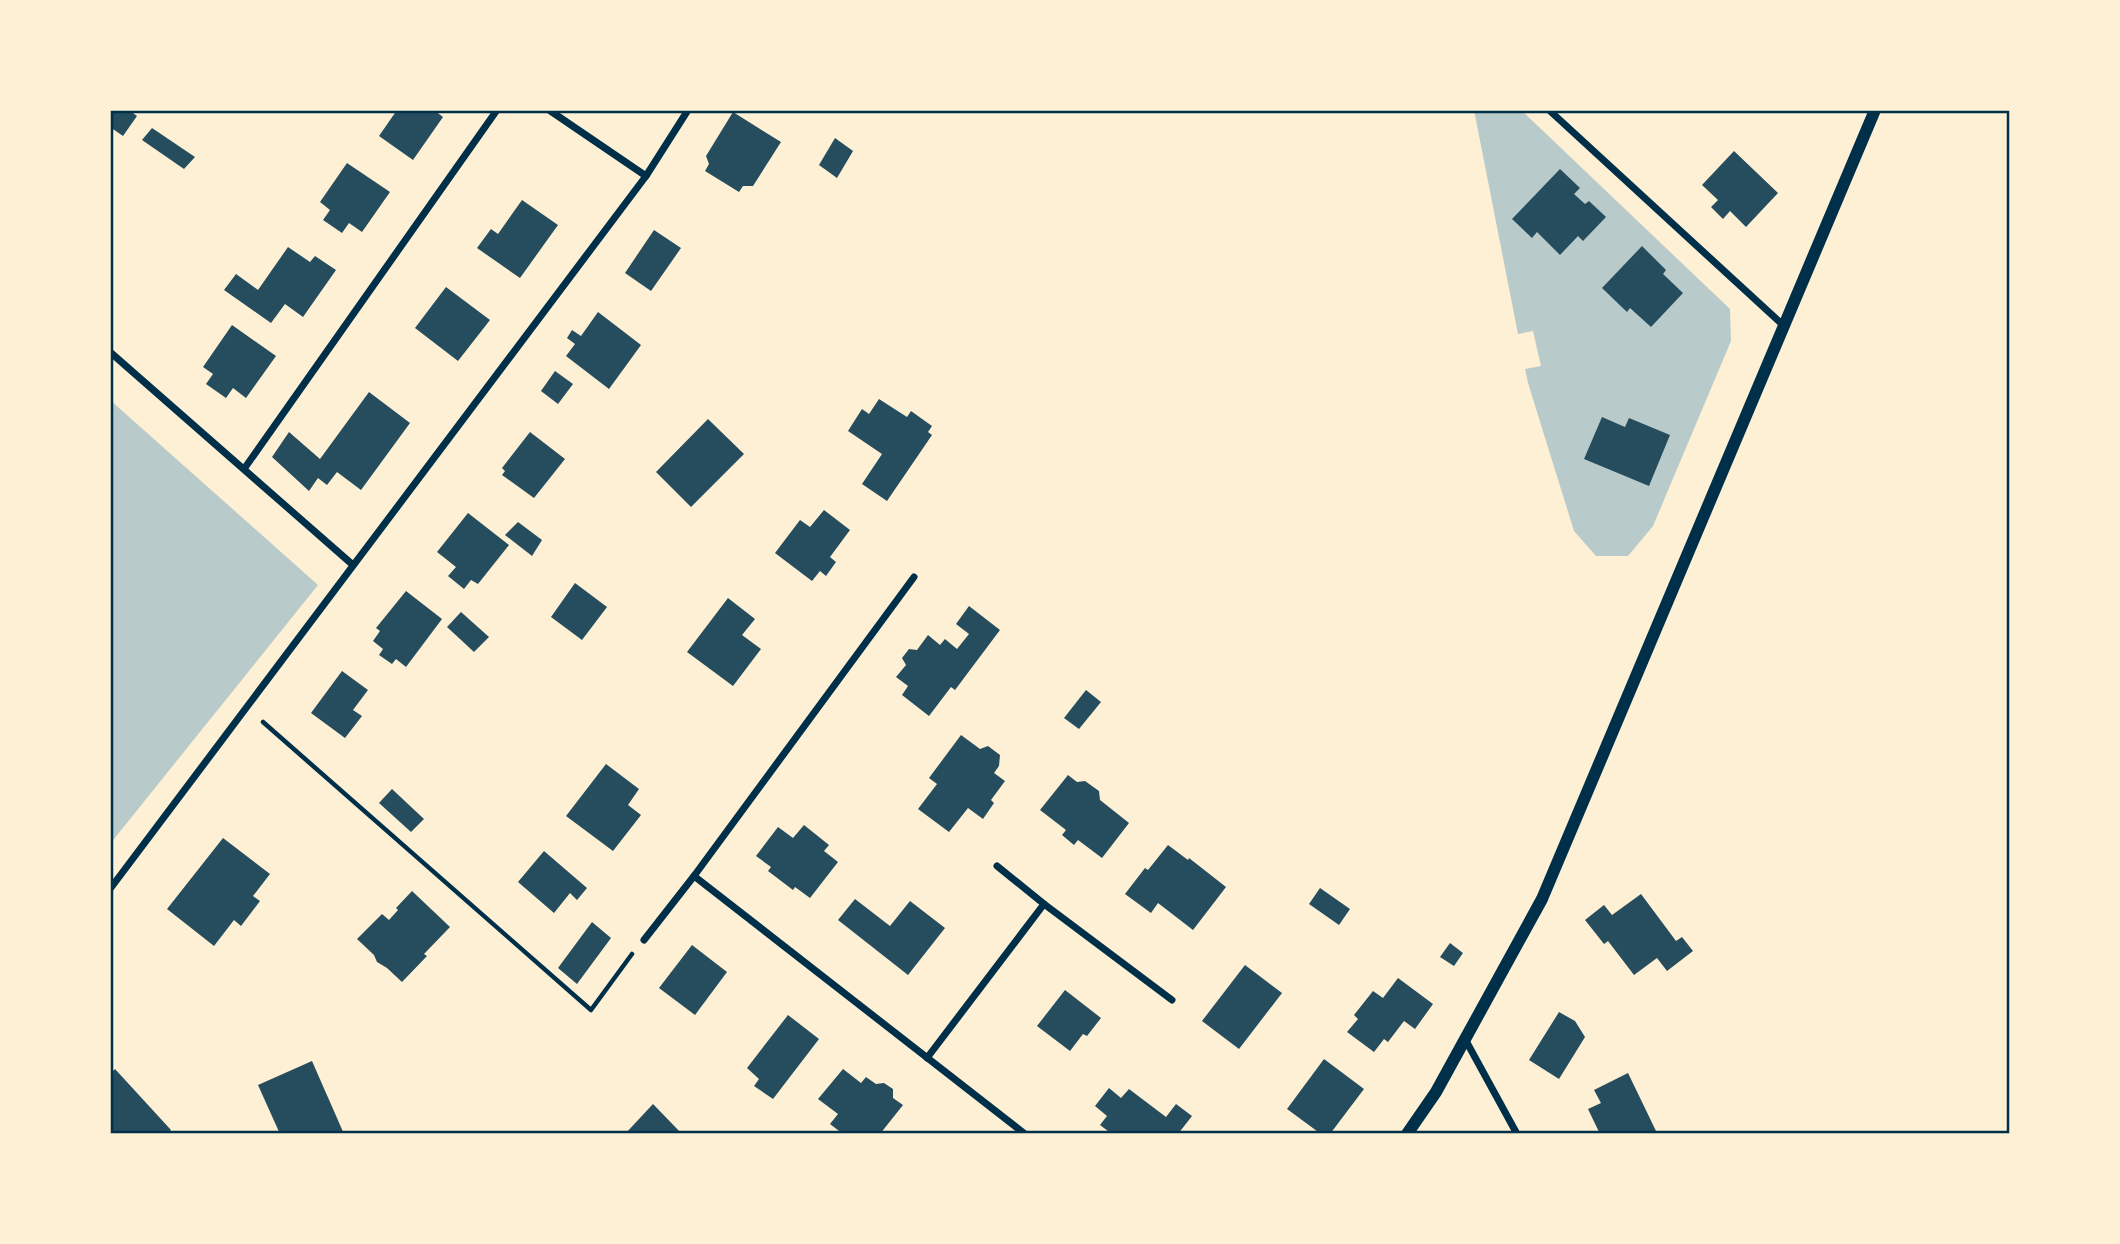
<svg xmlns="http://www.w3.org/2000/svg" width="2120" height="1244" font-family="'DM Sans',sans-serif">
<rect width="100%" height="100%" fill="#fdf0d5"/>
<g fill="#b9caca">
<path d="M 1474,110 L 1521,110 L 1730,309 L 1731,341 L 1653,526 L 1628,556 L 1596,556 L 1574,531 L 1528,383 L 1525,369 L 1541,366 L 1533,331 L 1518,334 Z"/>
<path d="M 110,400 L 318,585 L 110,844 Z"/>
</g>
<g fill="#264d5e">
<path d="M 110,110 L 129,110 L 137,116 L 123,136 L 110,127 Z"/>
<path d="M 397,110 L 434,110 L 443,117 L 413,160 L 379,136 Z"/>
<path d="M 733,112 L 781,142 L 753,186 L 743,186 L 739,192 L 705,171 L 709,164 L 706,156 Z"/>
<path d="M 152,128 L 195,157 L 184,169 L 142,140 Z"/>
<path d="M 835,138 L 853,151 L 837,178 L 819,165 Z"/>
<path d="M 1734,151 L 1778,193 L 1746,227 L 1730,211 L 1723,219 L 1711,207 L 1718,200 L 1702,185 Z"/>
<path d="M 347,163 L 390,192 L 362,232 L 349,223 L 342,233 L 323,220 L 330,210 L 320,202 Z"/>
<path d="M 1560,169 L 1580,188 L 1574,194 L 1585,204 L 1589,201 L 1606,217 L 1583,241 L 1578,236 L 1560,255 L 1537,232 L 1532,238 L 1512,219 Z"/>
<path d="M 522,200 L 558,225 L 520,278 L 477,248 L 491,229 L 498,234 Z"/>
<path d="M 654,230 L 681,248 L 651,291 L 625,273 Z"/>
<path d="M 1642,246 L 1666,270 L 1663,274 L 1683,293 L 1651,327 L 1630,308 L 1627,312 L 1602,288 Z"/>
<path d="M 288,247 L 310,262 L 315,256 L 336,270 L 303,317 L 285,304 L 271,323 L 224,290 L 236,274 L 258,290 Z"/>
<path d="M 446,287 L 490,320 L 458,361 L 415,328 Z"/>
<path d="M 598,312 L 641,345 L 609,389 L 566,356 L 575,344 L 567,338 L 572,330 L 581,336 Z"/>
<path d="M 232,325 L 276,356 L 246,398 L 233,388 L 226,398 L 206,384 L 213,374 L 203,367 Z"/>
<path d="M 555,371 L 573,384 L 558,404 L 541,391 Z"/>
<path d="M 369,392 L 410,423 L 361,490 L 337,472 L 327,485 L 318,478 L 309,491 L 272,457 L 289,432 L 320,459 Z"/>
<path d="M 879,399 L 907,417 L 911,411 L 932,426 L 928,432 L 932,435 L 887,501 L 862,484 L 882,454 L 848,431 L 862,409 L 869,414 Z"/>
<path d="M 1602,417 L 1625,427 L 1629,418 L 1670,435 L 1649,486 L 1584,459 Z"/>
<path d="M 708,419 L 744,454 L 691,507 L 656,472 Z"/>
<path d="M 530,432 L 565,459 L 534,498 L 502,475 L 505,471 L 502,468 Z"/>
<path d="M 824,510 L 850,530 L 830,557 L 836,562 L 826,576 L 820,571 L 812,581 L 775,553 L 800,520 L 810,527 Z"/>
<path d="M 468,513 L 509,545 L 478,584 L 471,580 L 464,589 L 448,576 L 456,567 L 437,552 Z"/>
<path d="M 518,522 L 542,540 L 532,556 L 505,535 Z"/>
<path d="M 575,583 L 607,607 L 582,640 L 551,617 Z"/>
<path d="M 406,591 L 442,619 L 406,667 L 396,659 L 392,664 L 379,655 L 383,649 L 373,641 L 380,631 L 376,628 Z"/>
<path d="M 728,598 L 755,619 L 742,635 L 761,649 L 733,686 L 687,652 Z"/>
<path d="M 969,606 L 1000,630 L 955,690 L 951,687 L 929,716 L 902,695 L 908,686 L 896,677 L 906,665 L 902,658 L 909,649 L 917,650 L 928,635 L 940,645 L 945,639 L 957,649 L 969,634 L 956,624 Z"/>
<path d="M 461,612 L 489,637 L 474,652 L 447,627 Z"/>
<path d="M 342,671 L 368,690 L 353,710 L 362,716 L 345,738 L 311,713 Z"/>
<path d="M 1086,690 L 1101,702 L 1079,729 L 1064,718 Z"/>
<path d="M 961,735 L 980,749 L 988,746 L 1000,755 L 999,766 L 994,773 L 1005,781 L 991,800 L 994,803 L 983,819 L 968,808 L 949,832 L 918,809 L 937,784 L 929,778 Z"/>
<path d="M 606,764 L 639,789 L 628,805 L 641,815 L 613,851 L 566,816 Z"/>
<path d="M 1068,775 L 1077,782 L 1085,781 L 1099,791 L 1100,800 L 1129,823 L 1102,858 L 1078,840 L 1074,845 L 1062,835 L 1066,830 L 1040,810 Z"/>
<path d="M 392,789 L 424,819 L 411,832 L 379,803 Z"/>
<path d="M 804,825 L 829,845 L 824,851 L 838,862 L 810,898 L 795,887 L 793,890 L 768,871 L 771,867 L 756,856 L 778,827 L 793,838 Z"/>
<path d="M 223,838 L 270,874 L 253,896 L 260,901 L 241,926 L 234,920 L 214,946 L 167,909 Z"/>
<path d="M 1168,845 L 1188,860 L 1189,858 L 1226,887 L 1193,930 L 1158,903 L 1151,913 L 1125,894 L 1145,868 L 1148,870 Z"/>
<path d="M 544,851 L 587,888 L 577,900 L 570,893 L 554,913 L 518,882 Z"/>
<path d="M 1320,888 L 1350,909 L 1339,925 L 1309,904 Z"/>
<path d="M 412,891 L 450,927 L 424,954 L 427,956 L 402,982 L 387,968 L 377,962 L 374,955 L 357,939 L 382,914 L 389,920 L 398,910 L 396,908 Z"/>
<path d="M 1641,894 L 1676,941 L 1682,937 L 1693,951 L 1667,971 L 1657,958 L 1634,975 L 1608,941 L 1604,944 L 1585,920 L 1604,905 L 1612,915 Z"/>
<path d="M 855,899 L 890,926 L 910,901 L 945,928 L 908,975 L 838,920 Z"/>
<path d="M 592,922 L 611,938 L 577,984 L 558,968 Z"/>
<path d="M 1450,943 L 1463,953 L 1454,966 L 1440,957 Z"/>
<path d="M 692,945 L 727,972 L 695,1015 L 659,988 Z"/>
<path d="M 1245,965 L 1282,993 L 1239,1049 L 1202,1021 Z"/>
<path d="M 1398,978 L 1433,1004 L 1415,1029 L 1404,1021 L 1388,1042 L 1384,1039 L 1374,1052 L 1347,1032 L 1358,1019 L 1354,1015 L 1373,991 L 1383,998 Z"/>
<path d="M 1065,990 L 1101,1018 L 1087,1036 L 1083,1034 L 1070,1051 L 1037,1026 Z"/>
<path d="M 1559,1012 L 1575,1021 L 1585,1037 L 1559,1079 L 1529,1060 Z"/>
<path d="M 788,1015 L 819,1039 L 773,1099 L 754,1086 L 759,1079 L 747,1068 Z"/>
<path d="M 1324,1059 L 1364,1089 L 1330,1134 L 1321,1134 L 1287,1109 Z"/>
<path d="M 312,1061 L 344,1134 L 280,1134 L 258,1085 Z"/>
<path d="M 115,1069 L 171,1130 L 167,1134 L 110,1134 L 110,1074 Z"/>
<path d="M 843,1069 L 861,1083 L 866,1077 L 876,1084 L 884,1083 L 893,1089 L 893,1098 L 903,1105 L 880,1134 L 843,1134 L 830,1124 L 838,1114 L 818,1099 Z"/>
<path d="M 1628,1073 L 1656,1131 L 1650,1134 L 1600,1134 L 1588,1109 L 1601,1103 L 1594,1090 Z"/>
<path d="M 1109,1088 L 1121,1098 L 1129,1089 L 1166,1117 L 1176,1104 L 1192,1116 L 1178,1134 L 1112,1134 L 1100,1125 L 1107,1116 L 1095,1106 Z"/>
<path d="M 653,1104 L 682,1134 L 625,1134 Z"/>
</g>
<g fill="none" stroke-linecap="round" stroke-linejoin="round">
<path stroke="#003049" stroke-width="4.5" d="M 263,722 L 591,1010 L 632,954"/>
<g stroke="#003049" stroke-width="7">
<path d="M 549,110 L 646,176"/>
<path d="M 1549,110 L 1784,326"/>
<path d="M 110,352 L 353,565"/>
<path d="M 244,469 L 497,110"/>
<path d="M 914,577 L 694,876 L 1025,1134"/>
<path d="M 997,866 L 1044,904"/>
<path d="M 110,889 L 646,176 L 688,110"/>
<path d="M 644,940 L 694,876"/>
<path d="M 1465,1039 L 1517,1134"/>
<path d="M 927,1058 L 1044,904 L 1172,1000"/>
</g>
<path stroke="#003049" stroke-width="12" d="M 1407,1134 L 1436,1092 L 1542,899 L 1875,110"/>
</g>
<rect width="2120" height="1244" fill="none" stroke="#fdf0d5" stroke-width="224"/>
<rect x="112" y="112" width="1896" height="1020" fill="none" stroke="#003049" stroke-width="2.5"/>
</svg>
